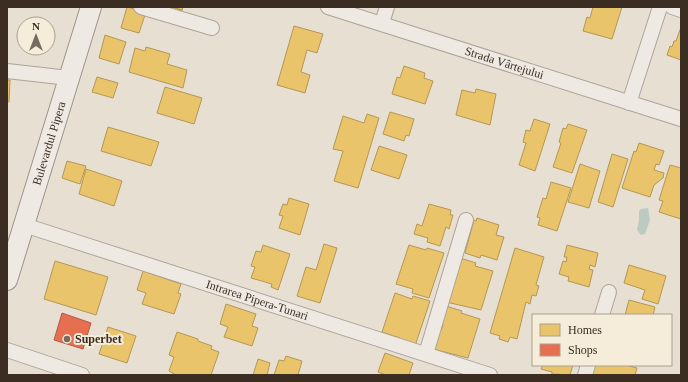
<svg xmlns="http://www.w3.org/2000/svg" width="688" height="382" font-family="Georgia,serif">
<rect width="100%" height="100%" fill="#e6dfd2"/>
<path fill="#bccbc1" d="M 648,208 L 650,220 L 645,234 L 641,235 L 637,230 L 639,220 L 639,211 L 641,209 Z"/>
<g fill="#e9c46a" stroke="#b59754">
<path d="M 127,7 L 146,12 L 139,33 L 121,28 Z"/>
<path d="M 159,7 L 172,7 L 182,10 L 181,14 Z"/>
<path d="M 172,7 L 183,7 L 182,10 Z"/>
<path d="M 593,7 L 622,7 L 612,39 L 583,31 L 587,17 L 590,18 Z"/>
<path d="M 294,26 L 323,34 L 317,53 L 307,50 L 301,72 L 310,75 L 305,93 L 277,85 Z"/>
<path d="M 681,27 L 681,60 L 667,55 L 670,46 L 672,47 L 674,41 L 676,41 Z"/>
<path d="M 105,35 L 126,42 L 119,64 L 99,58 Z"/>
<path d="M 146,47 L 170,54 L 167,64 L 187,70 L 183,88 L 129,72 L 135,48 L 145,51 Z"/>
<path d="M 404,66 L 425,73 L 424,78 L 433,81 L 425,104 L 392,94 L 397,77 L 400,78 Z"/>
<path d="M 97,77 L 118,83 L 113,98 L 92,92 Z"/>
<path d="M 7,80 L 10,80 L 9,102 L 7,101 Z"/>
<path d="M 165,87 L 202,98 L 194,124 L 157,113 Z"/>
<path d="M 476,89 L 496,94 L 490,125 L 456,115 L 462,90 L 475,93 Z"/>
<path d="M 390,112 L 414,119 L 409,136 L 406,135 L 404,141 L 383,134 Z"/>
<path d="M 367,114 L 379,118 L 358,188 L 334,181 L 343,151 L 333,149 L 343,116 L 364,123 Z"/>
<path d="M 534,119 L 550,124 L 535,171 L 519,165 L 526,143 L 523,142 L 526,130 L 530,131 Z"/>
<path d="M 568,124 L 587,130 L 572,173 L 553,167 L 561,143 L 559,142 L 563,128 L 566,129 Z"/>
<path d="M 108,127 L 159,142 L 151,166 L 101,151 Z"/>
<path d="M 639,143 L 664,151 L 659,165 L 656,164 L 654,170 L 664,173 L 663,178 L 654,185 L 650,197 L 622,188 L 634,151 L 636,152 Z"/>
<path d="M 379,146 L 407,155 L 399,179 L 371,170 Z"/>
<path d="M 612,154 L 628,159 L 613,207 L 598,202 Z"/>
<path d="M 67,161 L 86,166 L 80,184 L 62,178 Z"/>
<path d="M 580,164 L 600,171 L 589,208 L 568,202 Z"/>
<path d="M 670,165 L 681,168 L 681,167 L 681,219 L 659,212 L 663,201 L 659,200 Z"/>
<path d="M 86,169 L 122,181 L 114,206 L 79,194 Z"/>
<path d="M 551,182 L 571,188 L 557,231 L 538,225 L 540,218 L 537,217 L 543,198 L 546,199 Z"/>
<path d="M 289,198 L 309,204 L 300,235 L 279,228 L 283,216 L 279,215 L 283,204 L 287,205 Z"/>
<path d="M 429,204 L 451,210 L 450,215 L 453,215 L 449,229 L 446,227 L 440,246 L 427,242 L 428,238 L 414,234 L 417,224 L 422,226 Z"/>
<path d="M 477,218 L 499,225 L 496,235 L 504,237 L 497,260 L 481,255 L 480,258 L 465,253 L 474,220 L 476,221 Z"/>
<path d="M 324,244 L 337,248 L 320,303 L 297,296 L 306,267 L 316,270 Z"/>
<path d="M 263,245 L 290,254 L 278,290 L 271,287 L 272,284 L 251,278 L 255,267 L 251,266 L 256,251 L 261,252 Z"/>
<path d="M 409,245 L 426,250 L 427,248 L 444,253 L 429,298 L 412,293 L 413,289 L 396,284 Z"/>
<path d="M 567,245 L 598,253 L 595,267 L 590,265 L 589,269 L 593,270 L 589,287 L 568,281 L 569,277 L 559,274 L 563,261 L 566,262 L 567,257 L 564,257 Z"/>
<path d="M 515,248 L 544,257 L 536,285 L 539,286 L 536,296 L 532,295 L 530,304 L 526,302 L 517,339 L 510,337 L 508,342 L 499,339 L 500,336 L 490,333 Z"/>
<path d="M 460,258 L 476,263 L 475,266 L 493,271 L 481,310 L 446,302 L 453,282 L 455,282 L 456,278 L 454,277 Z"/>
<path d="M 55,261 L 108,277 L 96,315 L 44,299 Z"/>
<path d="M 629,265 L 666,276 L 658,304 L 642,299 L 645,290 L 624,283 Z"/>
<path d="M 143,271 L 181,284 L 178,293 L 181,294 L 174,314 L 142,304 L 146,293 L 137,290 Z"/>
<path d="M 395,293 L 412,299 L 413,296 L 430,301 L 415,346 L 398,341 L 400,338 L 382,332 Z"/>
<path d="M 629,300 L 655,307 L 653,315 L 625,315 Z"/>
<path d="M 226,304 L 256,314 L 252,326 L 258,328 L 252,346 L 224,337 L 228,327 L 220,324 Z"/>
<path d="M 446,306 L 462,311 L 461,313 L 480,319 L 468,358 L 433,349 L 439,329 L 441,330 L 443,325 L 440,325 Z"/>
<path d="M 108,327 L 136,336 L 127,363 L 99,354 Z"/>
<path d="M 177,332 L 198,339 L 198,341 L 212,346 L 211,349 L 219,352 L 211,375 L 176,375 L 169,371 L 174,357 L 169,355 Z"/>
<path d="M 385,353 L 413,363 L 409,375 L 386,375 L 378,372 Z"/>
<path d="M 286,356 L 302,361 L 298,375 L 274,375 L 279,360 L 284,361 Z"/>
<path d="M 258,359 L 270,363 L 267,375 L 253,375 Z"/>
<path d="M 543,365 L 573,365 L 570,375 L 552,374 L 552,372 L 541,369 Z"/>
<path d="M 594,365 L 626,365 L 637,368 L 635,375 L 592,375 Z"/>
</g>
<path fill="#e76f51" stroke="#b35b43" d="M 62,313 L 91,323 L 83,349 L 54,340 Z"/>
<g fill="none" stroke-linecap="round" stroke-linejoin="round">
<defs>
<g id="minor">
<path d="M 141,7 L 212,28"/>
<path id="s1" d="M 328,7 L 681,119"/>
<path d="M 672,7 L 681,10"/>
<path d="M 382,23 L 387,7"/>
<path d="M 7,71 L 69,78"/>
<path d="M 629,103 L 660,7"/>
<path id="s2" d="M 24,225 L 490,375"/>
<path d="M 602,315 L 609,292"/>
<path d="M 7,350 L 82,375"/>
<path d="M 426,354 L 466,220"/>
<path d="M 585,375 L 588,365"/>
</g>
<g id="secondary">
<path id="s3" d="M 7,280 L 91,7"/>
</g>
</defs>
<use href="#minor" stroke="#aca49a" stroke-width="16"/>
<use href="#secondary" stroke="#9b948a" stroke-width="22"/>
<use href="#minor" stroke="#eeeae3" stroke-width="14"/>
<use href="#secondary" stroke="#eeeae3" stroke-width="20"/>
</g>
<circle fill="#776b5f" stroke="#f5ecd9" stroke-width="1.5" cx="67" cy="339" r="4"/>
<g text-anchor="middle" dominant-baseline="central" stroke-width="4" stroke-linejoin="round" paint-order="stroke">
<g font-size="12" fill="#3b2d21" stroke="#f5ecd9">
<text stroke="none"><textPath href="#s1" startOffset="185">Strada Vârtejului</textPath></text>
<text stroke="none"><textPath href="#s3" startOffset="143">Bulevardul Pipera</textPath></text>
<text stroke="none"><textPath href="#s2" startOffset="245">Intrarea Pipera-Tunari</textPath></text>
</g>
<g font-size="12" font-weight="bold" fill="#3b2d21" stroke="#f5ecd9" text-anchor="start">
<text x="75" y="339">Superbet</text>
</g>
</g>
<rect width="688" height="382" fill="none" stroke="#3b2d21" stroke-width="16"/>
<rect x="532" y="314" width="140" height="52" fill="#f5ecd9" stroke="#aba08f"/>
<rect x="540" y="324" width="20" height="12" fill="#e9c46a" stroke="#aba08f"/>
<text x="568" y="334" font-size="12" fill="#3b2d21">Homes</text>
<rect x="540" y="344" width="20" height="12" fill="#e76f51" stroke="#aba08f"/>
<text x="568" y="354" font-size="12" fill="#3b2d21">Shops</text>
<g transform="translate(36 36)"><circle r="19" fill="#f5ecd9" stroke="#aba08f"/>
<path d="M0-3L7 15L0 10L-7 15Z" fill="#776b5f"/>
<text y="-6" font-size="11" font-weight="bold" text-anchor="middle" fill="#3b2d21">N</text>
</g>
</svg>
